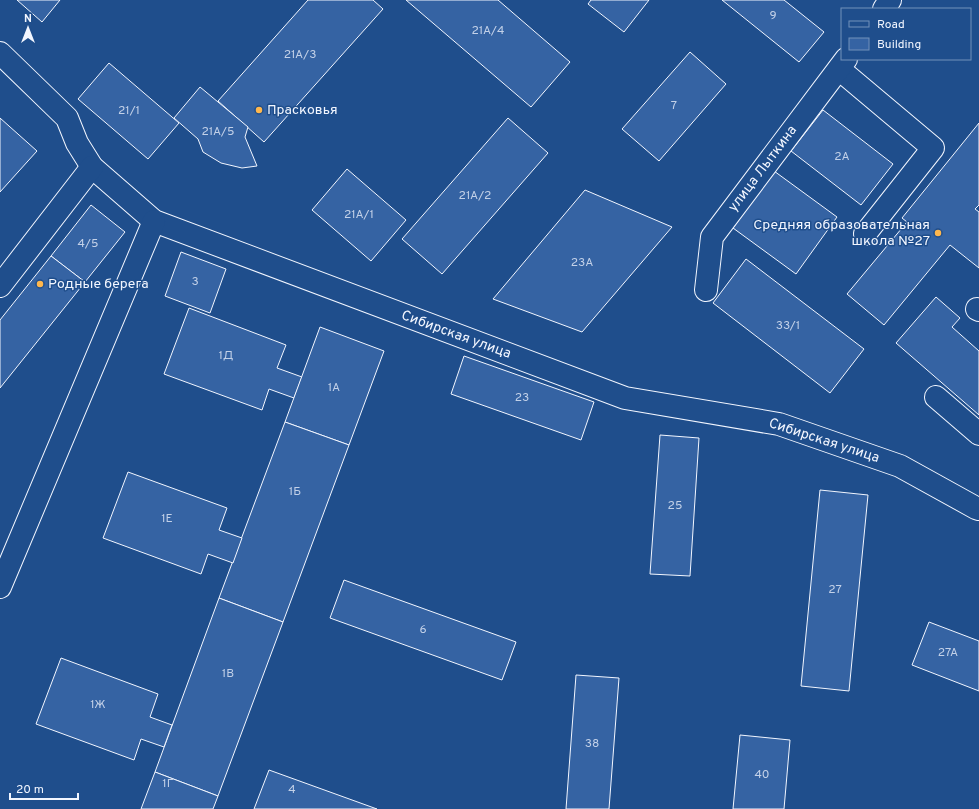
<svg xmlns="http://www.w3.org/2000/svg" width="979" height="809" font-family="Overpass,sans-serif">
<rect width="100%" height="100%" fill="#1f4e8c"/>
<g fill="#3563a3" stroke="#f2f6ff">
<path d="M 17,0 L 60,0 L 42,22 Z"/>
<path d="M 308,0 L 373,0 L 383,9 L 264,142 L 218,101 Z"/>
<path d="M 406,0 L 498,0 L 570,62 L 531,107 Z"/>
<path d="M 591,0 L 649,0 L 624,32 L 588,4 Z"/>
<path d="M 722,0 L 784,0 L 824,32 L 799,62 Z"/>
<path d="M 690,52 L 726,84 L 659,161 L 622,129 Z"/>
<path d="M 109,63 L 179,123 L 148,159 L 78,99 Z"/>
<path d="M 200,87 L 248,127 L 245,137 L 257,166 L 242,168 L 221,163 L 203,152 L 198,139 L 174,118 Z"/>
<path d="M 823,110 L 893,164 L 861,205 L 791,151 Z"/>
<path d="M 0,118 L 37,151 L 0,192 Z"/>
<path d="M 508,118 L 548,153 L 442,274 L 402,239 Z"/>
<path d="M 979,123 L 979,205 L 975,209 L 979,212 L 979,268 L 950,245 L 884,325 L 847,294 L 907,222 L 902,218 Z"/>
<path d="M 347,169 L 406,220 L 371,261 L 312,210 Z"/>
<path d="M 774,171 L 837,217 L 796,274 L 733,228 Z"/>
<path d="M 585,190 L 672,227 L 582,332 L 493,299 Z"/>
<path d="M 91,205 L 125,232 L 85,282 L 51,256 Z"/>
<path d="M 181,252 L 226,269 L 210,313 L 165,296 Z"/>
<path d="M 51,256 L 85,282 L 0,388 L 0,320 Z"/>
<path d="M 746,259 L 864,349 L 830,393 L 713,303 Z"/>
<path d="M 936,297 L 960,318 L 952,327 L 979,351 L 979,415 L 896,343 Z"/>
<path d="M 189,308 L 286,345 L 277,368 L 302,377 L 294,398 L 269,389 L 262,410 L 164,374 Z"/>
<path d="M 320,327 L 384,351 L 349,445 L 285,422 Z"/>
<path d="M 464,356 L 594,402 L 581,440 L 451,394 Z"/>
<path d="M 285,422 L 349,445 L 283,622 L 219,598 Z"/>
<path d="M 660,435 L 699,438 L 690,576 L 650,574 Z"/>
<path d="M 128,472 L 227,508 L 219,530 L 242,538 L 233,563 L 208,554 L 201,574 L 103,538 Z"/>
<path d="M 820,490 L 868,495 L 849,691 L 801,686 Z"/>
<path d="M 344,580 L 516,642 L 502,680 L 330,618 Z"/>
<path d="M 219,598 L 283,622 L 218,796 L 155,772 Z"/>
<path d="M 929,622 L 979,641 L 979,691 L 912,665 Z"/>
<path d="M 61,658 L 158,694 L 150,717 L 172,725 L 164,747 L 141,739 L 134,760 L 36,724 Z"/>
<path d="M 576,675 L 619,678 L 609,809 L 566,809 Z"/>
<path d="M 740,735 L 790,740 L 784,809 L 733,809 Z"/>
<path d="M 269,770 L 377,809 L 254,809 Z"/>
<path d="M 155,772 L 218,796 L 213,809 L 141,809 Z"/>
</g>
<g fill="none" stroke-linecap="round" stroke-linejoin="round">
<defs>
<g id="minor">
<path d="M 884,9 L 890,0"/>
<path d="M 0,53 L 67,118 L 77,143 L 92,167 L 154,221 L 625,398 L 779,424 L 900,466 L 976,508 L 979,509"/>
<path d="M 839,69 L 933,148 L 865,234"/>
<path d="M 0,286 L 92,167"/>
<path d="M 706,290 L 712,237 L 846,59"/>
<path d="M 977,309 L 979,310"/>
<path d="M 936,397 L 979,434"/>
<path d="M 0,587 L 154,221"/>
</g>
</defs>
<use href="#minor" stroke="#f2f6ff" stroke-width="24"/>
<use href="#minor" stroke="#1f4e8c" stroke-width="22"/>
</g>
<g fill="#ffb74d" stroke="#1f4e8c" stroke-width="1.5">
<circle cx="259" cy="110" r="4"/>
<circle cx="938" cy="233" r="4"/>
<circle cx="40" cy="284" r="4"/>
</g>
<g text-anchor="middle" dominant-baseline="central" stroke-width="3" stroke-linejoin="round" paint-order="stroke">
<g font-size="12" fill="#c3d1e8">
<text x="773" y="16">9</text>
<text x="488" y="31">21А/4</text>
<text x="300" y="55">21А/3</text>
<text x="674" y="106">7</text>
<text x="129" y="111">21/1</text>
<text x="218" y="132">21А/5</text>
<text x="842" y="157">2А</text>
<text x="475" y="196">21А/2</text>
<text x="359" y="215">21А/1</text>
<text x="88" y="244">4/5</text>
<text x="582" y="263">23А</text>
<text x="195" y="282">3</text>
<text x="788" y="326">33/1</text>
<text x="226" y="356">1Д</text>
<text x="334" y="388">1А</text>
<text x="522" y="398">23</text>
<text x="295" y="492">1Б</text>
<text x="675" y="506">25</text>
<text x="167" y="519">1Е</text>
<text x="835" y="590">27</text>
<text x="423" y="630">6</text>
<text x="948" y="653">27А</text>
<text x="228" y="674">1В</text>
<text x="98" y="705">1Ж</text>
<text x="592" y="744">38</text>
<text x="762" y="775">40</text>
<text x="168" y="784">1Г</text>
<text x="292" y="790">4</text>
</g>
<g font-size="14" fill="#f2f6ff" stroke="#1f4e8c" text-anchor="start">
<text x="267" y="110">Прасковья</text>
<text x="930" y="225" text-anchor="end">Средняя образовательная<tspan x="930" dy="16">школа №27</tspan></text>
<text x="48" y="284">Родные берега</text>
</g>
<g font-size="14" fill="#f2f6ff" stroke="#1f4e8c">
<text transform="translate(763 169) rotate(-53)">улица Лыткина</text>
<text transform="translate(456 335) rotate(20)">Сибирская улица</text>
<text transform="translate(824 441) rotate(18)">Сибирская улица</text>
</g>
</g>
<rect x="841" y="8" width="130" height="52" fill="#1f4e8c" stroke="#7391ba"/>
<rect x="849" y="21" width="20" height="6" fill="#1f4e8c" stroke="#7391ba"/>
<text x="877" y="28" font-size="12" fill="#f2f6ff">Road</text>
<rect x="849" y="38" width="20" height="12" fill="#3563a3" stroke="#7391ba"/>
<text x="877" y="48" font-size="12" fill="#f2f6ff">Building</text>
<g transform="translate(28 28)" stroke="#1f4e8c" stroke-width="3" paint-order="stroke">
<path d="M0-3L7 15L0 10L-7 15Z" fill="#f2f6ff"/>
<text y="-6" font-size="11" font-weight="bold" text-anchor="middle" fill="#f2f6ff">N</text>
</g>
<path d="M10 793v6h68v-6" fill="none" stroke="#f2f6ff" stroke-width="2"/>
<text x="16" y="793" font-size="12" fill="#f2f6ff" stroke="#1f4e8c" stroke-width="3" paint-order="stroke">20 m</text>
</svg>
